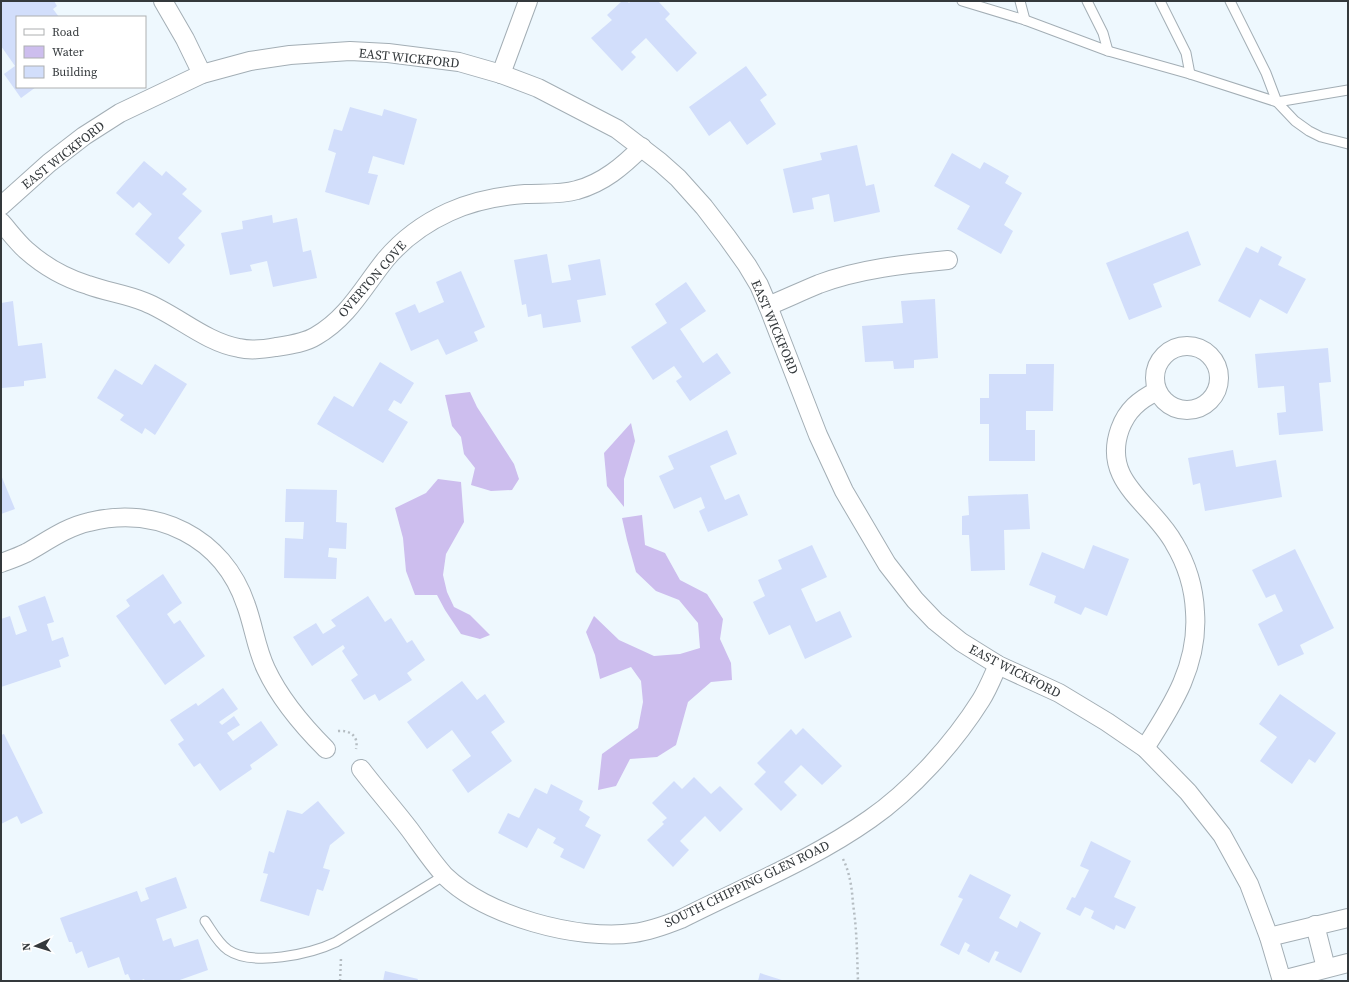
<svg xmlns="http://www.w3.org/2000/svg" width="1349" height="982" font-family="'Source Serif 4',serif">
<rect width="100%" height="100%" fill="#eef8fe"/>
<g fill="#cdbeee">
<path d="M 470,392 L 477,407 L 514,464 L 519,479 L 512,490 L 491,491 L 471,485 L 475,468 L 464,454 L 461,437 L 452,426 L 445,395 Z"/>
<path d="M 631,423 L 635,441 L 624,479 L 624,507 L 607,486 L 604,453 Z"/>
<path d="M 438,479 L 461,482 L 464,522 L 446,554 L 443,575 L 447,592 L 454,607 L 470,615 L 490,635 L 480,639 L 461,634 L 445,610 L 437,595 L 415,595 L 406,571 L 403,538 L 395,508 L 426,493 Z"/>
<path d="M 642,515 L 645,545 L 665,553 L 680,580 L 707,594 L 723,619 L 720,639 L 731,663 L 732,680 L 711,682 L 688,702 L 676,745 L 657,757 L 630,759 L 616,786 L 598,790 L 602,754 L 638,728 L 643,702 L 641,681 L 631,667 L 600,679 L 595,655 L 586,632 L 594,616 L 619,640 L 654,656 L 680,654 L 700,648 L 698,623 L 679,600 L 656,591 L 636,572 L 627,540 L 622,518 Z"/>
</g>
<g fill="#d2defb">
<path d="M 1,1 L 54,1 L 57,6 L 53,9 L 59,17 L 17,17 L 17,87 L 36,87 L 21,98 L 4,74 L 15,66 L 1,46 Z"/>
<path d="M 622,1 L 627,1 L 629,3 L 631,1 L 658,1 L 670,14 L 665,19 L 697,53 L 677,72 L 646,38 L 631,52 L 636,57 L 622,71 L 591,38 L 612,20 L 607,15 Z"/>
<path d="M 746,66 L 767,95 L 760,100 L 776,124 L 747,145 L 730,121 L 709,136 L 689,107 Z"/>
<path d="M 350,107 L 382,116 L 384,109 L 417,119 L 404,165 L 373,156 L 368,173 L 378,175 L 369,205 L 325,192 L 336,153 L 328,150 L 334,129 L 342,131 Z"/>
<path d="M 857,145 L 866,186 L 874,184 L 880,212 L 834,222 L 829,194 L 812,198 L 814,209 L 793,213 L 783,169 L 822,160 L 820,153 Z"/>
<path d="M 952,153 L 980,169 L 984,162 L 1009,176 L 1005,183 L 1022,193 L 1004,225 L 1013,231 L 1001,254 L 957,229 L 970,206 L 934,186 Z"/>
<path d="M 144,161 L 162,176 L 166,171 L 187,189 L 182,194 L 202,211 L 178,238 L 185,245 L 169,264 L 135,234 L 152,214 L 139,202 L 133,208 L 116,193 Z"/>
<path d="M 272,215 L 273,223 L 297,218 L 303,252 L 311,250 L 317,278 L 273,287 L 267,261 L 250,265 L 252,271 L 230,275 L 221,233 L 243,229 L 242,221 Z"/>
<path d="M 1188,231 L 1201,265 L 1153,284 L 1162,307 L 1129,320 L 1106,263 Z"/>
<path d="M 1261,246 L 1282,257 L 1278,265 L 1306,279 L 1287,314 L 1260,299 L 1250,318 L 1218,301 L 1246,247 L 1258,253 Z"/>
<path d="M 547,254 L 552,283 L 571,280 L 568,265 L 600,259 L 606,295 L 577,300 L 581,322 L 543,328 L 541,314 L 528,317 L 526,304 L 522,305 L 514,260 Z"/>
<path d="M 461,271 L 485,327 L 474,332 L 478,341 L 446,355 L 438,339 L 411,351 L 395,313 L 415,304 L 419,313 L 444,302 L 436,282 Z"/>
<path d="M 686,282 L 706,311 L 680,329 L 703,363 L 717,353 L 731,373 L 690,401 L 676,381 L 682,377 L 674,366 L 653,380 L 631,347 L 667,323 L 655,304 Z"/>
<path d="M 935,299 L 938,358 L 914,360 L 914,368 L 894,369 L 893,361 L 865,362 L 862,326 L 903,323 L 901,301 Z"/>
<path d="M 13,301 L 18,346 L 42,343 L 46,378 L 24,381 L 24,386 L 2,388 L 1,383 L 1,303 Z"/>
<path d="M 1328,348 L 1331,382 L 1319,383 L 1323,431 L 1279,435 L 1277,413 L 1286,412 L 1284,386 L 1258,388 L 1255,354 Z"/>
<path d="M 380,362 L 414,383 L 401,404 L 394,400 L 388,410 L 408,422 L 383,463 L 317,424 L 334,396 L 353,407 Z"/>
<path d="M 155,364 L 187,384 L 155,435 L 145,428 L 142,434 L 120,420 L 124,415 L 97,398 L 115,369 L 142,385 Z"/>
<path d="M 1026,364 L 1054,364 L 1053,411 L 1026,411 L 1026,430 L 1035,430 L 1035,461 L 989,461 L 989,424 L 980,424 L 980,398 L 989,398 L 989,374 L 1026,374 Z"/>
<path d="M 727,430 L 737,454 L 710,466 L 725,500 L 739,494 L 748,515 L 708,532 L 699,511 L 705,508 L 701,497 L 674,509 L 659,476 L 674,469 L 668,456 Z"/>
<path d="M 1233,450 L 1236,467 L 1276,460 L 1282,497 L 1205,511 L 1200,483 L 1193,485 L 1188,458 Z"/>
<path d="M 1,475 L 15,509 L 1,514 Z"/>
<path d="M 286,489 L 337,490 L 336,522 L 347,523 L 346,549 L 329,548 L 328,557 L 337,558 L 336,579 L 284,578 L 285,538 L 303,539 L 304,522 L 285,522 Z"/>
<path d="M 1028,494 L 1030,529 L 1004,530 L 1005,570 L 971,571 L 969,535 L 962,535 L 962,516 L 969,515 L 968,496 Z"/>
<path d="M 812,545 L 827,577 L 801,589 L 816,622 L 840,611 L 852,637 L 805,659 L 790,625 L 769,635 L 753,602 L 765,596 L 758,580 L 782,569 L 778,560 Z"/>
<path d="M 1093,545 L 1129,559 L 1107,616 L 1085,607 L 1081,615 L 1054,603 L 1056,596 L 1029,585 L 1042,552 L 1084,569 Z"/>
<path d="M 1295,549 L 1334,628 L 1300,645 L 1304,654 L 1278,666 L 1258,624 L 1283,611 L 1275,594 L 1266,598 L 1252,570 Z"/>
<path d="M 163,574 L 182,603 L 167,614 L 174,624 L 180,620 L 205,656 L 165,685 L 116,616 L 130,606 L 126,600 Z"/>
<path d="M 45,596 L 54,622 L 47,624 L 52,641 L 63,637 L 69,656 L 59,660 L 61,667 L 1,687 L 1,619 L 10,616 L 16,635 L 27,631 L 18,606 Z"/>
<path d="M 368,596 L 385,622 L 391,618 L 407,643 L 412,640 L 425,660 L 407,673 L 412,680 L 379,701 L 375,694 L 364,700 L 351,680 L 358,675 L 342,651 L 345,648 L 343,645 L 312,666 L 293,637 L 316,623 L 323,634 L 336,626 L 331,620 Z"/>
<path d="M 462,681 L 477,700 L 485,694 L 505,722 L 491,732 L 512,761 L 468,793 L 452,770 L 471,756 L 452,730 L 427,749 L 407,722 Z"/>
<path d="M 223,688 L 238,709 L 219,722 L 222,725 L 234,716 L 240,725 L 227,733 L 233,741 L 261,721 L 278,745 L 250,765 L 252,769 L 220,791 L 200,763 L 194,767 L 178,744 L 184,740 L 170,720 L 196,703 L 198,706 Z"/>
<path d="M 1280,694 L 1336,733 L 1315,763 L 1309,759 L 1292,784 L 1260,761 L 1277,737 L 1259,724 Z"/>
<path d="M 803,728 L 842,766 L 822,785 L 801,765 L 784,782 L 797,795 L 781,811 L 754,784 L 766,772 L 757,763 L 791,729 L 796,735 Z"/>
<path d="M 4,734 L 43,813 L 21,824 L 17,816 L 1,824 L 1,735 Z"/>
<path d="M 694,777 L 711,794 L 720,786 L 743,809 L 720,832 L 705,816 L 680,841 L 689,850 L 673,867 L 647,840 L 664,824 L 662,822 L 667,818 L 652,803 L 674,781 L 682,789 Z"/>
<path d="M 551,784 L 583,801 L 579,810 L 590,817 L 585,826 L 601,835 L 584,869 L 560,857 L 564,849 L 553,843 L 556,838 L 538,828 L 527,848 L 498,833 L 508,813 L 519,818 L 535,788 L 547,794 Z"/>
<path d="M 318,801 L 345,833 L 330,845 L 323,868 L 330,870 L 323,891 L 317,889 L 309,916 L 260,901 L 268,874 L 263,873 L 269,851 L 274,853 L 287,810 L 302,814 Z"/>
<path d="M 1091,841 L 1131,861 L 1114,897 L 1136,907 L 1125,929 L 1116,925 L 1114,930 L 1091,918 L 1094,911 L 1085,907 L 1080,916 L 1066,909 L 1072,897 L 1075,898 L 1089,870 L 1080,866 Z"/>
<path d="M 970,874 L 1011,895 L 999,918 L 1017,928 L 1020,921 L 1041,933 L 1021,973 L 995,960 L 999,952 L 995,951 L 989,963 L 967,951 L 970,945 L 965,942 L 959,955 L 940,945 L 963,899 L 958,897 Z"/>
<path d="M 176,877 L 187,908 L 156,919 L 163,941 L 171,938 L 174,947 L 198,939 L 208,970 L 177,981 L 145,981 L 144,979 L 139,981 L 131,981 L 128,974 L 125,975 L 119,957 L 88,968 L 82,951 L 76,954 L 72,942 L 69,942 L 60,918 L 137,891 L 141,902 L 149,899 L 145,888 Z"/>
<path d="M 385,971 L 418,979 L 417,981 L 383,981 Z"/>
<path d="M 760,973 L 785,981 L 758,981 Z"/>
</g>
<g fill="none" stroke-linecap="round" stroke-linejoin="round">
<defs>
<g id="service">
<path d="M 962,1 L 1025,20 L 1108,51 L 1190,74 L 1277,102 L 1348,90"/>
<path d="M 1020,1 L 1025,20"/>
<path d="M 1087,1 L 1103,33 L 1108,51"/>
<path d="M 1160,1 L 1186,53 L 1190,74"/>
<path d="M 1230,1 L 1266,73 L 1277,102 L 1295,121 L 1309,131 L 1321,137 L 1348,144"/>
<path d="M 205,921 C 212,931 218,943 228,950 C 253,967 311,954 336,942 L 445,875"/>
</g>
<g id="minor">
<path d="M 163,1 L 185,39 L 202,74"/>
<path d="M 501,74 L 528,1"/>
<path d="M 1,206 L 49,163 L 84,136 L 120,113 L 202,74 L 250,61 L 290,55 L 350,51 L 388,53 L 459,62 L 501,74 L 538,88 L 617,129 L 660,162 L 678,178 L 704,207 L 727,237 L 747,265 L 759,285 L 768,306 L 818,435 L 844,491 L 887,564 L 915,600 L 935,621 L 961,642 L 998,665 L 1059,693 L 1107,722 L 1145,748 L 1188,792 L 1222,835 L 1249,884 L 1269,937 L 1282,981"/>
<path d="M 1,222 C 9,231 17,242 26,250 C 44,266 65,278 88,285 C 107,292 126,294 145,302 C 177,315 205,342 239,348 C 251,351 265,349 276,347 C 289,345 305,343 316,336 C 348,318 364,286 386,259 C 403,239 425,223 449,212 C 473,201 498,196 525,194 C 542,193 560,195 577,190 C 603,183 623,166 642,147"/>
<path d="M 768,306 C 785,299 802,291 819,284 C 859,269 905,264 948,260"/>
<circle cx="1187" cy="378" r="32"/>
<path d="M 1,563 C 9,560 18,557 26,553 C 46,542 66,527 89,522 C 157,505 223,537 246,605 C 254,627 256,648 266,669 C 280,699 303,726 326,749"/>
<path d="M 1145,748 C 1172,706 1199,665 1195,612 C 1194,588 1186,563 1174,543 C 1152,503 1101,482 1120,429 C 1127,410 1139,400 1157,391"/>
<path d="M 361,769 C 377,790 394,809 410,830 C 421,845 433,863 445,876 C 486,916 578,941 634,933 C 650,931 666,925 681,919 C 744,887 812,860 870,819 C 912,790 954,743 981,700 C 988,689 993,676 998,665"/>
<path d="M 1315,925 L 1326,968"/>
<path d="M 1269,937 L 1348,918"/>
<path d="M 1282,980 L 1348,963"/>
</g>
</defs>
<use href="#service" stroke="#a3aeb5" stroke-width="11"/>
<use href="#minor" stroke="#a3aeb5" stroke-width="20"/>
<g stroke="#b5bdc2" stroke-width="2.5" stroke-dasharray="2 3" stroke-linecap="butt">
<path d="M 338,731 C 350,730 359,736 356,749"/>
<path d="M 843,859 C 850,873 852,889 853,904 C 857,930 857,955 858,981"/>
<path d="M 340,981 L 341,958"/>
</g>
<use href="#service" stroke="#fff" stroke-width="9"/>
<use href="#minor" stroke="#fff" stroke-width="18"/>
</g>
<g text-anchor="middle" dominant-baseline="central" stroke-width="3.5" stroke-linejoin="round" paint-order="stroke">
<g font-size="13" fill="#34393c" stroke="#fff">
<text transform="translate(409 58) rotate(6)">EAST WICKFORD</text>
<text transform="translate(63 155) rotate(-38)">EAST WICKFORD</text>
<text transform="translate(372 279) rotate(-49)">OVERTON COVE</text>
<text transform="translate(775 327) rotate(67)">EAST WICKFORD</text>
<text transform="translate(1015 671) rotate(27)">EAST WICKFORD</text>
<text transform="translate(747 884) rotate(-26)">SOUTH CHIPPING GLEN ROAD</text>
</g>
</g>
<rect width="1349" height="982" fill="none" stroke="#34393c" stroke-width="4"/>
<rect x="16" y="16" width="130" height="72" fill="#ffffff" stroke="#aeb0b1"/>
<rect x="24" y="29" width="20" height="6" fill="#ffffff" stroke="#aeb0b1"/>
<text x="52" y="36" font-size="12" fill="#34393c">Road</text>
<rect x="24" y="46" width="20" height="12" fill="#cdbeee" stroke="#aeb0b1"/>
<text x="52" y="56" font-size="12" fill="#34393c">Water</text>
<rect x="24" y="66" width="20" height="12" fill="#d2defb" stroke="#aeb0b1"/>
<text x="52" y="76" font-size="12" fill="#34393c">Building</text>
<g transform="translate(36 946) rotate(266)" stroke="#ffffff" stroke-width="3" paint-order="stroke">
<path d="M0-3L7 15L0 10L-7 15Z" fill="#34393c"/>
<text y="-6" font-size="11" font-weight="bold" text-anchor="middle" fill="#34393c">N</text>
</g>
</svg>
